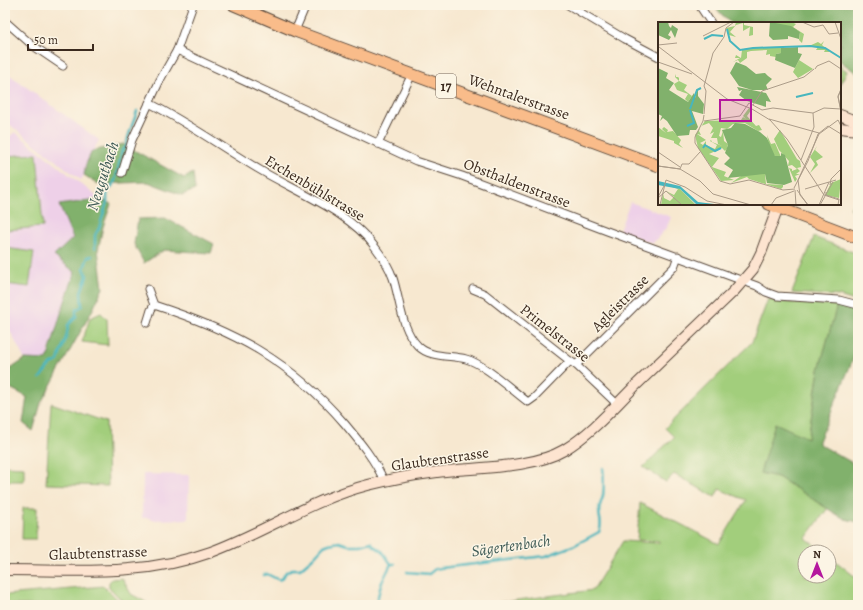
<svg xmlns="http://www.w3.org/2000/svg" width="863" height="610" font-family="Alegreya,serif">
<rect width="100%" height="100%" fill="#fcf5e5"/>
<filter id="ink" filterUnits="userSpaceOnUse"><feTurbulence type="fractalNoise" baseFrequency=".025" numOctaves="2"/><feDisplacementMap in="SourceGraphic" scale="8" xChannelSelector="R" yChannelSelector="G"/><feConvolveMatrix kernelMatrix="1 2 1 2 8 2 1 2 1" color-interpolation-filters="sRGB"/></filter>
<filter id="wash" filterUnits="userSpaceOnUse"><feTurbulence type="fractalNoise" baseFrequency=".012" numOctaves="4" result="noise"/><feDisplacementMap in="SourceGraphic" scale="16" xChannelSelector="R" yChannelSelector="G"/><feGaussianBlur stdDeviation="0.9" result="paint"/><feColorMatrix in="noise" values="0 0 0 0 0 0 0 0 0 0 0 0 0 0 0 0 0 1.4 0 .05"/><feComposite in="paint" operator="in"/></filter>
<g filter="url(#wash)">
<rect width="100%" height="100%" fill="#f7e8d0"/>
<g fill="#eed0e8">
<path d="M 7,73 L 99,140 L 86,164 L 84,175 L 81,180 L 5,121 L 5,76 Z"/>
<path d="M 15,132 L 100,199 L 46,360 L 30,370 L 5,321 L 5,140 Z"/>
<path d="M 630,202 L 671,217 L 667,227 L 653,243 L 619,231 Z"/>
<path d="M 143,474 L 189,475 L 188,519 L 151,520 L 151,518 L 142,518 Z"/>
</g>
<g fill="#a2ce7c" stroke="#6e7c4d">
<path d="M 840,66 L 847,71 L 840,84 Z"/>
<path d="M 37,154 L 43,227 L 5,230 L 5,156 Z"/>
<path d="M 858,196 L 858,215 L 850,208 Z"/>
<path d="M 814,237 L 858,254 L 858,302 L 839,296 L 792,293 Z"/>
<path d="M 5,248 L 34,252 L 29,287 L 5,284 Z"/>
<path d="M 768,299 L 781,302 L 837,305 L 819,370 L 808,438 L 760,473 L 778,477 L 828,508 L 806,538 L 824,552 L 805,552 L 805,576 L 829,576 L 829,556 L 858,579 L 858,605 L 480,605 L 593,590 L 623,541 L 659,543 L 659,541 L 637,540 L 640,503 L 719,544 L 746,500 L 719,489 L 715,497 L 674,474 L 666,482 L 643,467 L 674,437 L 665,428 L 752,342 Z"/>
<path d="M 101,313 L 107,319 L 108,345 L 82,342 L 90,318 Z"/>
<path d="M 51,403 L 106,422 L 108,486 L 46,484 Z"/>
<path d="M 5,466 L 24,467 L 24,481 L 5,481 Z"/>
<path d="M 23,508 L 37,508 L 36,539 L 22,539 Z"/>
<path d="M 122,578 L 131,594 L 151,605 L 126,605 L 109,587 L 109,582 L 112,579 Z"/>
<path d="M 104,586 L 123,605 L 5,605 L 5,595 Z"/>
</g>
<g fill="#81b16c" stroke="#5e6e45">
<path d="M 713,5 L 858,5 L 858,74 L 840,61 L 840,23 L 730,23 Z"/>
<path d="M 123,144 L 184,178 L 193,173 L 195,190 L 182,195 L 148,182 L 98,184 L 84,175 L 86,164 L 92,151 Z"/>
<path d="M 100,199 L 111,204 L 103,227 L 98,250 L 103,288 L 93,309 L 41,403 L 33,431 L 23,423 L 27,397 L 10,388 L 5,389 L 5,369 L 12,368 L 25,359 L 47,360 L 61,313 L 75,272 L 54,256 L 73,238 L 59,205 Z"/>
<path d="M 165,218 L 214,244 L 211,253 L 164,250 L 144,263 L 134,244 L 138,219 Z"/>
<path d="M 837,305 L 849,308 L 858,312 L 858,347 L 819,441 L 819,444 L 858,466 L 858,522 L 845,519 L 836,514 L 778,477 L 760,473 L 775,423 L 808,438 L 819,370 Z"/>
</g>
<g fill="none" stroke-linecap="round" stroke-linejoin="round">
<g stroke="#47b6be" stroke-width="2.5">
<path d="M 95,248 L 95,235 L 99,228 L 107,202 L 107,193 L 114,183 L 117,174 L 122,150 L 126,147 C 128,133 133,124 137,111"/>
<path d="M 40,378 L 50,365 L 58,361 C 61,349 68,338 68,325 L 76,317 L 76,310 L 82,306 L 81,292 L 87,276 L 84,268 L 88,257 L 92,256"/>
<path d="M 407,572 L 429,574 L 435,569 L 440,568 L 546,556 L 575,545 L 599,532 C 603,523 599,519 599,511 C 599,505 602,501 603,496 C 604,487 604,477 603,468"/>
<path d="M 264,575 L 267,574 L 279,580 L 283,577 L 286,572 L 292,569 L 300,569 L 314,557 L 324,546 L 329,544 L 339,542 L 348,545 L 360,545 L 371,542 L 374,546 L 382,551 L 391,564"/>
<path d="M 376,605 L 381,584 L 391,564 L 395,564"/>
</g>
</g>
</g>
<g filter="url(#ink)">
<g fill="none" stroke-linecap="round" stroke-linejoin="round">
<defs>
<g id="street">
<path d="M 568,5 L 625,39 L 659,57"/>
<path d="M 699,5 L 711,23"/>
<path d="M 5,21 L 32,45 L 63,66"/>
<path d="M 295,31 L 306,5"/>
<path d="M 177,50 L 416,161 L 462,176 L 607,231 L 757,286 L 766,292 L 777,296 L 839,300 L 858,305"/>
<path d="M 149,103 C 187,122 223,148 260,170 C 297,192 350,212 375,247 C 382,256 389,266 393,278 C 400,299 401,329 418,346 C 430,358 450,355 466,359 C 483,363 513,391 528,402 L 535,397 L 570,361"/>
<path d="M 378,144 L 412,74"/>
<path d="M 122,173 L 132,140 L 160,80 L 177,50 L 193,5"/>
<path d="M 148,289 L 154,305 C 234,331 290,360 345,424 C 360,442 375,460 384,481"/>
<path d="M 473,289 L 485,294 L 570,361 L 576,365 L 617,404"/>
<path d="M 147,323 L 151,310 L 154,305"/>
<path d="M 576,365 L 674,267 L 678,256"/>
</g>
<g id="secondary">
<path d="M 840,115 L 858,122"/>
<path d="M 840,128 L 858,130"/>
<path d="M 5,570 C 76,570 142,577 211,552 C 265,532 313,499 368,485 C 391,479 414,475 437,472 C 474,467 532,469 564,450 C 592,433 614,407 637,384 C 669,353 702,322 734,291 L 753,269 L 761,253 L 779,204"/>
</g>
<g id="primary">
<path d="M 234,5 L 295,31 L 659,166"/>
<path d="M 769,204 L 858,238"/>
</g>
</defs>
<use href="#street" stroke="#574639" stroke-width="9"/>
<use href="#secondary" stroke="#574639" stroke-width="12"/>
<use href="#primary" stroke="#574639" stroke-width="13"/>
<use href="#street" stroke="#fff" stroke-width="7"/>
<use href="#secondary" stroke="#fde4d0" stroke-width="10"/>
<use href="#primary" stroke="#f9bc8a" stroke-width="11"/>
</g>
</g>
<g text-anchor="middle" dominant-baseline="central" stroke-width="3" stroke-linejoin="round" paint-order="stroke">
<rect fill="#fcf5e5" stroke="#75675a" stroke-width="1" x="436" y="74" width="20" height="24" rx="3"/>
<g font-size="14" font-weight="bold" fill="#3b2a1e">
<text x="446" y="86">17</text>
</g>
<g font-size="15" fill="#3b2a1e" stroke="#fcf5e5">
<text transform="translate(519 97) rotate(20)">Wehntalerstrasse</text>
<text transform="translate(517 183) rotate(21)">Obsthaldenstrasse</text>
<text transform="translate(315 188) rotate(31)">Erchenbühlstrasse</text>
<text transform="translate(620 303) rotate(-45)">Agleistrasse</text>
<text transform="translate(555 333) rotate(38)">Primelstrasse</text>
<text transform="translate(440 459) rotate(-8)">Glaubtenstrasse</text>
<text transform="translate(98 553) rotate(-2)">Glaubtenstrasse</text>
</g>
<g font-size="16" font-style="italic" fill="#3f5b56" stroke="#fcf5e5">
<text transform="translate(103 176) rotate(-72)">Neugutbach</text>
<text transform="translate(511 546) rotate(-8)">Sägertenbach</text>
</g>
</g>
<g transform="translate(658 22)">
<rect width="183" height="183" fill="#f7e8d0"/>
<path d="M 78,0 L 86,0 L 86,3 L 95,5 L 95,13 L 91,14 L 92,5 L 85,9 L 85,1 L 78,3 L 72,10 L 78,15 L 71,13 L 68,6 L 77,4 ZM 115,0 L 133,0 L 138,2 L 135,5 L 146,12 L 144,21 L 141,18 L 142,10 L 133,5 L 121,4 ZM 166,19 L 164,23 L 172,30 L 166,30 L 167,28 L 158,28 L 160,25 L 151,24 L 160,20 L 163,22 ZM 94,26 L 123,26 L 123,31 L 118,32 L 118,35 L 112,34 L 112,32 L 108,33 L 109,28 L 93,29 L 89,30 L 89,36 L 82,41 L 80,38 L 75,40 L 82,36 L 77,36 L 78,33 L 83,36 L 84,28 ZM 141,38 L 155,47 L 140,56 L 135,50 ZM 18,52 L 18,55 L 20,55 L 21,56 L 21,59 L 29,63 L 26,68 L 34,74 L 30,80 L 27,77 L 30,72 L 19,68 L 16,62 L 21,59 L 17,55 ZM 91,86 L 94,87 L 89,94 L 98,104 L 101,103 L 104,108 L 100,109 L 87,101 L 75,102 L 69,107 L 63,106 L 61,114 L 63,115 L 65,109 L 66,119 L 70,122 L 69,127 L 67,129 L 64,126 L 51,132 L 61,136 L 54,145 L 68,150 L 66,154 L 76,158 L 63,159 L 40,126 L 37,113 L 47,99 L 83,98 L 85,95 L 88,97 L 85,94 ZM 51,101 L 55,106 L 52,112 L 56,110 L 53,116 L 59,116 L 60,122 L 64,124 L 54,120 L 53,118 L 52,119 L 59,123 L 57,127 L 48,123 L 48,119 L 45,123 L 42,121 L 48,118 L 39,112 L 43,113 L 41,109 L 43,104 ZM 0,105 L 8,111 L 4,107 L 6,105 L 10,108 L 9,110 L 15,109 L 23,118 L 21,122 L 25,126 L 16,121 L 16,119 L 0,114 ZM 122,108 L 139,137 L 142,139 L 143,145 L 139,146 L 142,149 L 138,152 L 142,152 L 137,154 L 139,157 L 137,160 L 131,146 L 134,147 L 134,149 L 139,147 L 134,143 L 130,144 L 131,139 L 121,128 L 116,117 ZM 109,113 L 113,122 L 117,121 L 123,135 L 117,134 L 112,129 ZM 159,124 L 157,128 L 165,135 L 158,139 L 160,143 L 152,151 L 157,142 L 152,135 ZM 86,152 L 107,152 L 108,162 L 125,163 L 125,165 L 123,167 L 91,157 L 89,155 L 73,161 ZM 183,157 L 181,176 L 167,173 L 173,161 ZM 8,163 L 17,165 L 22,167 L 38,183 L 3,183 L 5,171 L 6,176 L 12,179 L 16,175 L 8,169 L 16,173 L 20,167 Z" fill="#a2ce7c" fill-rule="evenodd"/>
<path d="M 2,0 L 10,0 L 11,4 L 13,6 L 14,3 L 20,7 L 17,16 L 13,8 L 10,13 L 13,15 L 11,18 L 0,13 L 0,2 ZM 112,0 L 133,4 L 142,10 L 141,17 L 130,14 L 130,17 L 115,18 L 111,14 ZM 140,25 L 140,31 L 144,32 L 137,46 L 117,38 L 118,32 L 123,31 L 123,26 ZM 78,40 L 88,44 L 98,52 L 107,51 L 110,54 L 114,57 L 108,63 L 110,68 L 94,68 L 81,64 L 72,51 ZM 0,46 L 10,51 L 8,56 L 16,61 L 11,68 L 30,80 L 36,71 L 37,76 L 39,68 L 43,66 L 40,68 L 40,74 L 46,82 L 45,92 L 34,89 L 40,105 L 38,108 L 32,108 L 31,113 L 19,114 L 9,99 L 5,96 L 2,99 L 4,94 L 0,92 ZM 79,65 L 108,71 L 113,80 L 108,79 L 108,85 L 89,79 L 81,73 L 84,68 L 81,69 ZM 77,101 L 87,102 L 102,110 L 109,116 L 117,134 L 123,134 L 123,131 L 127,133 L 134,160 L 126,163 L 109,161 L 107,152 L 70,156 L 75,148 L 66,142 L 72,136 L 67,131 L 70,123 L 64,108 L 73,106 Z" fill="#81b16c"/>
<path d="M 0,159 L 22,164 L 40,180 L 64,183 L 38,182 L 22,167 L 0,163 Z" fill="#47b6be"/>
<path fill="none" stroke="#47b6be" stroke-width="2" d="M 69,7 L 72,19 L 82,28 L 95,26 L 152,24 L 167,26 L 183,36M 46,17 L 54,13 L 65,14M 138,75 L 155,71M 32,87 L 39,68 L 43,66M 29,104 L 36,101 L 32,88M 45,126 L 47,123 L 57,129 L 63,126"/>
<path fill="none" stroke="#ac9c89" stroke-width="1" d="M 144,0 L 156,5 L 165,3 L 171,12 L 180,11M 177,0 L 183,17M 45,14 L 73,0M 0,23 L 19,21M 1,25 L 69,77 L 94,87 L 112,98 L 129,117 L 160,164M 0,40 L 34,52M 51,46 L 55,31 L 66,15 L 68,6 L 76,0M 157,47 L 159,44 L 171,39 L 183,47M 183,67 L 180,74 L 183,90M 183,68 L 180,75 L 183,89M 91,81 L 104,88 L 115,86 L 155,91M 95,83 L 104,69 L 146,55 L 156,47M 46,92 L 48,69 L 46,64 L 51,46M 46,93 L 45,99 L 37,115 L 37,121 L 62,159 L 72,162 L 91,158 L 125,168 L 137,167M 111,97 L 161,111M 46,99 L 82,94 L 91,81M 0,130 L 22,145M 143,138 L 156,105 L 155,91 L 166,86 L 183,87M 0,144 L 22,147 L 24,142 L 31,142 L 42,130M 0,144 L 22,147 L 42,159 L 55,172 L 93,183M 8,158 L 27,165 L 49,179 L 69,183M 172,163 L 173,157 L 183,147M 160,164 L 166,173 L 181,178M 136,166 L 150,139 L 160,112 L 170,104 L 183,112M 147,167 L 178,158M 137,168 L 138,183M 139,168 L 150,183M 168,170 L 168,173 L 181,177 L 180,183M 0,175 L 6,164M 0,176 L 8,169 L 24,183M 2,183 L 8,158M 113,183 L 118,176 L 136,169M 150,183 L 142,173 L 140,158 L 161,112 L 180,98 L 183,104M 161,183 L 171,160M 162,183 L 175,160"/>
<path fill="#b5179e" fill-opacity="0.15" stroke="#b5179e" stroke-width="2" d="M 62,78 L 93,78 L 93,99 L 62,99 Z"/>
<rect width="183" height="183" fill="none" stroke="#3b2a1e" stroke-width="2"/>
</g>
<rect width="863" height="610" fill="none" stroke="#fcf5e5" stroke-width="20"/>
<g transform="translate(817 564)"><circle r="19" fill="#fcf5e5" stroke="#afa495"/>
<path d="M0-3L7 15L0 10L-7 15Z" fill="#b5179e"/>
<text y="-6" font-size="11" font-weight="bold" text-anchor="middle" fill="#3b2a1e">N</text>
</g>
<path d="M28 44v6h65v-6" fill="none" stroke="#3b2a1e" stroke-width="2"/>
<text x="34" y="44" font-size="12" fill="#3b2a1e" stroke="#fcf5e5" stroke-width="3" paint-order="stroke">50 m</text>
</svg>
